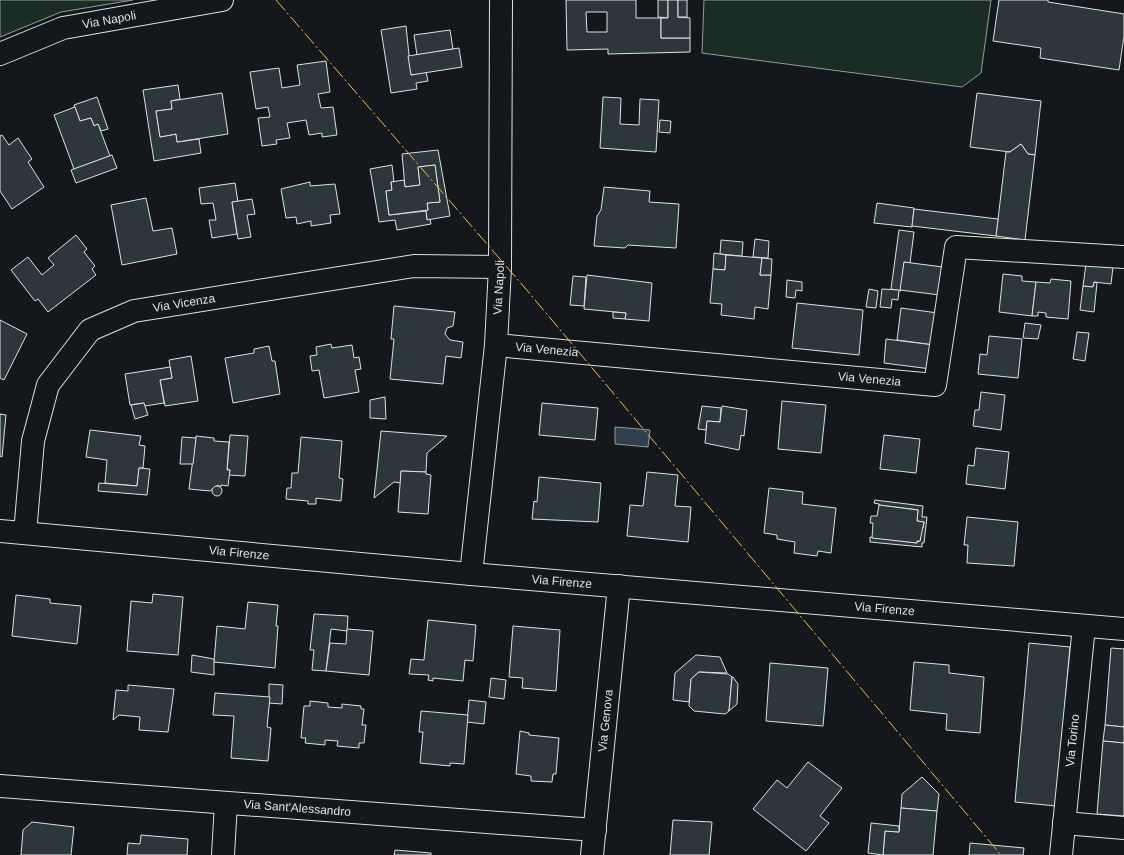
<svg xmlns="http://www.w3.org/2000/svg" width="1124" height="855" font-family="Arial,sans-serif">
<rect width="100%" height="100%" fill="#14181c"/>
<g fill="#1a2d24" stroke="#939e99">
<path d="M 0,0 L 133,0 L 61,12 L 0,37 Z"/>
<path d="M 704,0 L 991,0 L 981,73 L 962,87 L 702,53 Z"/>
</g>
<path fill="#2f3f4d" stroke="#939e99" d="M 615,427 L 650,430 L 648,447 L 615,444 Z"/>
<g fill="#2c363c" stroke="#d8e6dc" fill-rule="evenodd">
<path d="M 566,0 L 636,0 L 636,18 L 661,18 L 661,38 L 690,38 L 690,52 L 608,54 L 608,49 L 567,50 ZM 586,12 L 607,12 L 607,32 L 587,32 Z"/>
<path d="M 658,0 L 668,0 L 668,18 L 658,17 Z"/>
<path d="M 668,0 L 678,0 L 678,17 L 690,18 L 690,38 L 661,38 L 661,18 L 668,18 Z"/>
<rect x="678" y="0" width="9" height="17"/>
<path d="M 999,0 L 1048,0 L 1048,2 L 1124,14 L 1124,36 L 1119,70 L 1040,58 L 1041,48 L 993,41 Z"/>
<path d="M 406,26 L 411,75 L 426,72 L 428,81 L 416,83 L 417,89 L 391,93 L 381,30 Z"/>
<path d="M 450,30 L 453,49 L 417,55 L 414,35 Z"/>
<path d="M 459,48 L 462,67 L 411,75 L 408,56 Z"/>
<path d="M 326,61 L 330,92 L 318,94 L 321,108 L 333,107 L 337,135 L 322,137 L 322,133 L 309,135 L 306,120 L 287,123 L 290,138 L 276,140 L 277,144 L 262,146 L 258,118 L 270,117 L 268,107 L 256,109 L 250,72 L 279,68 L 282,88 L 300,85 L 297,65 Z"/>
<path d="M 178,85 L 180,99 L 171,101 L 172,109 L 156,111 L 160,137 L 176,134 L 177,142 L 199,139 L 201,153 L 154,161 L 143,90 Z"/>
<path d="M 222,93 L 228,134 L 177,142 L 176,134 L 160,137 L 156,111 L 172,109 L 171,101 Z"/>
<path d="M 977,93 L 1041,101 L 1035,155 L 1028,154 L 1021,144 L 1010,152 L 970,147 Z"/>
<path d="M 97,97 L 108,129 L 101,131 L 98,124 L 94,126 L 91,118 L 80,121 L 74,105 Z"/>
<path d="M 603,97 L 621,98 L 620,124 L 639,125 L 640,99 L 659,100 L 656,152 L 600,148 Z"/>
<path d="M 75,107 L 80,121 L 91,118 L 94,126 L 98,124 L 110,156 L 74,169 L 54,115 Z"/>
<path d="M 660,120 L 671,121 L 670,133 L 659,132 Z"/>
<path d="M 2,135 L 9,145 L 18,138 L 32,159 L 28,162 L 44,187 L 12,209 L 0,191 L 0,136 Z"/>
<path d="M 1021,144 L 1028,154 L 1035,155 L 1025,240 L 996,236 L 1006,152 L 1010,152 Z"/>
<path d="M 438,150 L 450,216 L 427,220 L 426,211 L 428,210 L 427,203 L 440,202 L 435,165 L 418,167 L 420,185 L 405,187 L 402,154 Z"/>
<path d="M 112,155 L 117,168 L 76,183 L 71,170 Z"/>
<path d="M 392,165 L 394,182 L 391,182 L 392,190 L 386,191 L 389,215 L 426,211 L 427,220 L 430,219 L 431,224 L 397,230 L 395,220 L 379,222 L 370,169 Z"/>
<path d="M 435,165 L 440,202 L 427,203 L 428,210 L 389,215 L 386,191 L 392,190 L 391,182 L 404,180 L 405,187 L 420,185 L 418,167 Z"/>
<path d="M 310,182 L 310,186 L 335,184 L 340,214 L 330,215 L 331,223 L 311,226 L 311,221 L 297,224 L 296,217 L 286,218 L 281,189 Z"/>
<path d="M 235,183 L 238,202 L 232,202 L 237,234 L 212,238 L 209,220 L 216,220 L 213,203 L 201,204 L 199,188 Z"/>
<path d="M 604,187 L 650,191 L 649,202 L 679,204 L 676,248 L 628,245 L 625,248 L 594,246 L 597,216 L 601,210 Z"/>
<path d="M 146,198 L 153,231 L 172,228 L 177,254 L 122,265 L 111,205 Z"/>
<path d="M 252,199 L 255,214 L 247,215 L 251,237 L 238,239 L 232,202 Z"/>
<path d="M 877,203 L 914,208 L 912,227 L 874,223 Z"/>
<path d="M 914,209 L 998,219 L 996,236 L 912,226 Z"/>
<path d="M 899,230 L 914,232 L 910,263 L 904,262 L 901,291 L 891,289 Z"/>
<path d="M 76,235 L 87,249 L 84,252 L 95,266 L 92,269 L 96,275 L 48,312 L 38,299 L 35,301 L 11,270 L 28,257 L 42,275 L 54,265 L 48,258 Z"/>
<path d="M 755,239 L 769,241 L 768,258 L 753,257 Z"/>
<path d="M 721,240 L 743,242 L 742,256 L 720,254 Z"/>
<path d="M 714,253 L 726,255 L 725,270 L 713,269 Z"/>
<path d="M 726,255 L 762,258 L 760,275 L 771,275 L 768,309 L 755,307 L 754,319 L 721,315 L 722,304 L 710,303 L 713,269 L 725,270 Z"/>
<path d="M 762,258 L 772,259 L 771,275 L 760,275 Z"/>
<path d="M 904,262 L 943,267 L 940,295 L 900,290 Z"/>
<path d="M 1086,264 L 1113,267 L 1111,284 L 1094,282 L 1093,287 L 1083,286 Z"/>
<path d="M 1003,274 L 1022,276 L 1022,281 L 1036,282 L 1032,316 L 999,312 Z"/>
<path d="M 587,275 L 652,283 L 649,321 L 625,319 L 626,313 L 584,309 Z"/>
<path d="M 573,276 L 586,277 L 584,306 L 570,305 Z"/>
<path d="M 1051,279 L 1071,281 L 1068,319 L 1046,317 L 1046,313 L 1038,312 L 1038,316 L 1032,316 L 1036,282 L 1050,283 Z"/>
<path d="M 787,280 L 802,282 L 802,291 L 796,290 L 795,298 L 786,297 Z"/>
<path d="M 1094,282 L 1097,283 L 1094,312 L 1080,310 L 1083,286 L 1093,287 Z"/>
<path d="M 869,289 L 878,291 L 876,308 L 866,307 Z"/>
<path d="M 882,289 L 899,290 L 898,300 L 892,299 L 891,308 L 880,307 Z"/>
<path d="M 797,303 L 863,310 L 859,355 L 792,348 Z"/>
<path d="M 394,306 L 455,312 L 453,326 L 447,328 L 445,334 L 450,340 L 463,342 L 461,358 L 446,356 L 443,384 L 390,379 L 394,339 L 391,339 Z"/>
<path d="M 901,308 L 938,313 L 934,345 L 897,340 Z"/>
<path d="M 613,312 L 626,313 L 625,319 L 613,318 Z"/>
<path d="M 0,320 L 27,334 L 4,380 L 0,378 Z"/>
<path d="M 1025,323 L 1041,325 L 1038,339 L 1023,338 Z"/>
<path d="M 1077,332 L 1089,333 L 1085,361 L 1073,359 Z"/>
<path d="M 989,336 L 1022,339 L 1018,378 L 978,374 L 980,354 L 987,355 Z"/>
<path d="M 886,339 L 934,345 L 931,369 L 884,363 Z"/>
<path d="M 331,344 L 332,348 L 352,345 L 354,358 L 359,357 L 361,369 L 355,370 L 359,392 L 324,398 L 319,370 L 312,371 L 310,356 L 317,355 L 316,347 Z"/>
<path d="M 269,346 L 272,361 L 275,361 L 280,394 L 233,403 L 225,358 L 254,353 L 254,349 Z"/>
<path d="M 191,356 L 198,401 L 165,406 L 160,380 L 172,378 L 169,360 Z"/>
<path d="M 170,367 L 172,378 L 160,380 L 164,403 L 145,406 L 144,403 L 130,405 L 125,374 Z"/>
<path d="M 981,392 L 1005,395 L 1001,430 L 973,426 L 975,410 L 979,410 Z"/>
<path d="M 385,397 L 386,419 L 370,418 L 370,400 Z"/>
<path d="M 782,401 L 826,405 L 821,453 L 778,449 Z"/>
<path d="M 144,403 L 148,415 L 135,419 L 131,405 Z"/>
<path d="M 542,403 L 598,408 L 595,440 L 539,435 Z"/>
<path d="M 702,406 L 721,408 L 720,422 L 707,421 L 706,430 L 698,429 Z"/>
<path d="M 722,406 L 747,410 L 744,436 L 741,435 L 739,450 L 705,443 L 707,421 L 720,422 Z"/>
<path d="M 0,414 L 6,415 L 2,457 L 0,456 Z"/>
<path d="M 90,430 L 141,436 L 139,445 L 145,446 L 143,468 L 139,468 L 137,486 L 105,483 L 107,460 L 86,457 Z"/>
<path d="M 381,431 L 447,436 L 427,453 L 426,472 L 401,471 L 401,483 L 394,482 L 374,498 Z"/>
<path d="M 230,435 L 248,436 L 245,476 L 229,475 L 230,470 L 227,470 Z"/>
<path d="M 884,435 L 920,439 L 916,473 L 880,469 Z"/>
<path d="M 196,436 L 214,438 L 214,441 L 229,442 L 227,470 L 230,470 L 228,486 L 221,485 L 221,487 L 218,485 L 210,491 L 189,489 Z"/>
<path d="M 182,437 L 196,438 L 193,464 L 180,464 Z"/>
<path d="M 301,437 L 342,441 L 339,478 L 343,479 L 341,501 L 316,498 L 316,504 L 308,504 L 308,501 L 286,499 L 287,488 L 291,488 L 292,473 L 298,473 Z"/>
<path d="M 976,448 L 1009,452 L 1005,489 L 966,484 L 968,465 L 974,466 Z"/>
<path d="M 139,468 L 150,469 L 147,495 L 98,491 L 99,483 L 137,486 Z"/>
<path d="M 401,471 L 426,472 L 426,474 L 431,475 L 428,514 L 398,512 Z"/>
<path d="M 647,472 L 678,475 L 675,506 L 691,507 L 688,542 L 627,536 L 630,505 L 643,506 Z"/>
<path d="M 539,477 L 601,483 L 598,522 L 532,519 L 534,501 L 537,502 Z"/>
<circle cx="217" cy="491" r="5"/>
<path d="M 769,488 L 803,492 L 802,504 L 836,508 L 831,553 L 818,551 L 817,556 L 794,553 L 795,542 L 777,539 L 777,535 L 764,533 Z"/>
<path d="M 875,500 L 923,506 L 922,517 L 927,517 L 924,543 L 922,543 L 922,547 L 870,542 L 870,537 L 917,543 L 917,541 L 920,541 L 921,528 L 923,528 L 924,522 L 917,521 L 918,510 L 879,505 L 879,504 L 874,503 Z"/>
<path d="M 879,505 L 918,510 L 917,521 L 924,522 L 920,541 L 917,541 L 917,543 L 872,538 L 873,523 L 870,523 L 871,516 L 877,516 Z"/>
<path d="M 967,517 L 1018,522 L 1014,566 L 967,563 L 968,545 L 964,545 Z"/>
<path d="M 153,594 L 183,597 L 178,655 L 127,651 L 131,601 L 152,603 Z"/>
<path d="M 16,595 L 50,599 L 50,603 L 81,606 L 77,644 L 12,636 Z"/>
<path d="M 248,602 L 278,605 L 276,626 L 278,626 L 275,668 L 214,662 L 217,626 L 245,629 Z"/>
<path d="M 314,614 L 348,616 L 347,631 L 331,629 L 326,671 L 312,670 L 314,650 L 310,650 Z"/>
<path d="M 428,620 L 476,625 L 473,661 L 465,660 L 463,681 L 433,678 L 433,681 L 428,680 L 429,675 L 409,674 L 411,659 L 424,660 Z"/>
<path d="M 513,626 L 560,630 L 556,691 L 522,688 L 523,678 L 509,677 Z"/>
<path d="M 347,629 L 373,631 L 369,675 L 326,671 L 330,643 L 346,644 Z"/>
<path d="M 1029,643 L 1070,647 L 1056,806 L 1015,802 Z"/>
<path d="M 1111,648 L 1124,649 L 1124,727 L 1105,725 Z"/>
<path d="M 192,655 L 214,659 L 214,675 L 191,672 Z"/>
<path d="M 696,655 L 720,657 L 727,673 L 699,672 L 691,679 L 689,702 L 673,700 L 675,673 Z"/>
<path d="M 914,662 L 949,665 L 949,673 L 984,677 L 980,733 L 946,730 L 947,714 L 910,710 Z"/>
<path d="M 770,663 L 828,668 L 823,726 L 766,721 Z"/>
<path d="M 699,672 L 728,674 L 732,677 L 729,711 L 725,714 L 694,711 L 689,706 L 691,679 Z"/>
<path d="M 732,677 L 733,677 L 738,684 L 737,704 L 729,711 Z"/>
<path d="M 491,678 L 506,680 L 504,699 L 489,697 Z"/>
<path d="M 269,684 L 283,685 L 282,704 L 269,703 Z"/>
<path d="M 128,685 L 174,689 L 168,732 L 139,730 L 140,717 L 119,715 L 113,720 L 116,690 L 128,691 Z"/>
<path d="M 215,693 L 270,697 L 267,727 L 271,728 L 268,761 L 231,758 L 234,716 L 213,715 Z"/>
<path d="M 469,700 L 486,702 L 484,724 L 467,722 Z"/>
<path d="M 310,701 L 328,703 L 328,707 L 342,708 L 342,704 L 361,706 L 361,709 L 364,709 L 362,725 L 366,725 L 364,743 L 359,743 L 359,748 L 337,746 L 338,741 L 325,740 L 325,745 L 305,743 L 306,738 L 301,738 L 304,706 L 310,706 Z"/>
<path d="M 421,711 L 468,715 L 464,764 L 450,763 L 450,766 L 420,763 L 423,732 L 419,732 Z"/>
<path d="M 1105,725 L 1124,727 L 1124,743 L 1103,741 Z"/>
<path d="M 520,731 L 529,733 L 529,735 L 559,738 L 556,774 L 553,774 L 552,782 L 531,781 L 531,776 L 516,774 Z"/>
<path d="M 1103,741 L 1124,743 L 1124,816 L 1097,814 Z"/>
<path d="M 808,762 L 842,788 L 820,816 L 829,823 L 806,851 L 753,809 L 777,780 L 787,788 Z"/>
<path d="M 922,777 L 939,794 L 937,811 L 901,808 L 902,794 Z"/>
<path d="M 901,808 L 937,811 L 933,855 L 883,855 L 885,831 L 899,832 Z"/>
<path d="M 673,820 L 712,822 L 709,855 L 670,855 Z"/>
<path d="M 32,822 L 74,827 L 71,855 L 21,855 L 23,830 Z"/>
<path d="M 871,823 L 899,826 L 899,832 L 885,831 L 883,855 L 868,853 Z"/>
<path d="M 141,835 L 188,839 L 187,855 L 127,855 L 128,843 L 140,844 Z"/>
<path d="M 970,843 L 1024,848 L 1023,855 L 969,855 Z"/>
<path d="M 395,850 L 431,853 L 431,855 L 394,855 Z"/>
</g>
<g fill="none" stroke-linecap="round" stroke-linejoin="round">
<defs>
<g id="minor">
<path id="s1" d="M 0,54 L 63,28 L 222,0"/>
<path id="s2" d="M 496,345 L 935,385 L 956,247 L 1124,257"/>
<path id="s3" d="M 0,531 L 471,574 L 1124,629"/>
<path id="s4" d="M 25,533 L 33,441 L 48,385 L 90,330 L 134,311 L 414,266 L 500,267"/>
<path id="s5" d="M 471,574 L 496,345 L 500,267 L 501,0"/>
<path id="s6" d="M 0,786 L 595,830"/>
<path d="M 1064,823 L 1124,828"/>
<path d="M 223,855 L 226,803"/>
<path id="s7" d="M 592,855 L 619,586"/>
<path id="s8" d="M 1061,855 L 1084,626"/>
</g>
</defs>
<use href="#minor" stroke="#d8e6dc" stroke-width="24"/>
<use href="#minor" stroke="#14181c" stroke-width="22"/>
<path stroke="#ffb74d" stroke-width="1" stroke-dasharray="14 3 2 3" stroke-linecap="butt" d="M 276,0 L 525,288 L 1001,855"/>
</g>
<g text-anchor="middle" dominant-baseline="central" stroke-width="3" stroke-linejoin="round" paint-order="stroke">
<g font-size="12" fill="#d8e6dc" stroke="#14181c">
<text stroke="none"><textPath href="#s1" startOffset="115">Via Napoli</textPath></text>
<text stroke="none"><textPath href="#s5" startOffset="288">Via Napoli</textPath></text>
<text stroke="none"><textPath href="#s4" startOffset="318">Via Vicenza</textPath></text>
<text stroke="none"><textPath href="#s2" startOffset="51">Via Venezia</textPath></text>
<text stroke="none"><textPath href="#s2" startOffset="375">Via Venezia</textPath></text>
<text stroke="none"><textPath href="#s3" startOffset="240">Via Firenze</textPath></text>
<text stroke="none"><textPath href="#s3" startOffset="564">Via Firenze</textPath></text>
<text stroke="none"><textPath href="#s3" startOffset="888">Via Firenze</textPath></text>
<text stroke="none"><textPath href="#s7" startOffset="135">Via Genova</textPath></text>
<text stroke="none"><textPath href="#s8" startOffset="115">Via Torino</textPath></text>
<text stroke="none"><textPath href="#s6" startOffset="298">Via Sant'Alessandro</textPath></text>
</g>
</g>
</svg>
